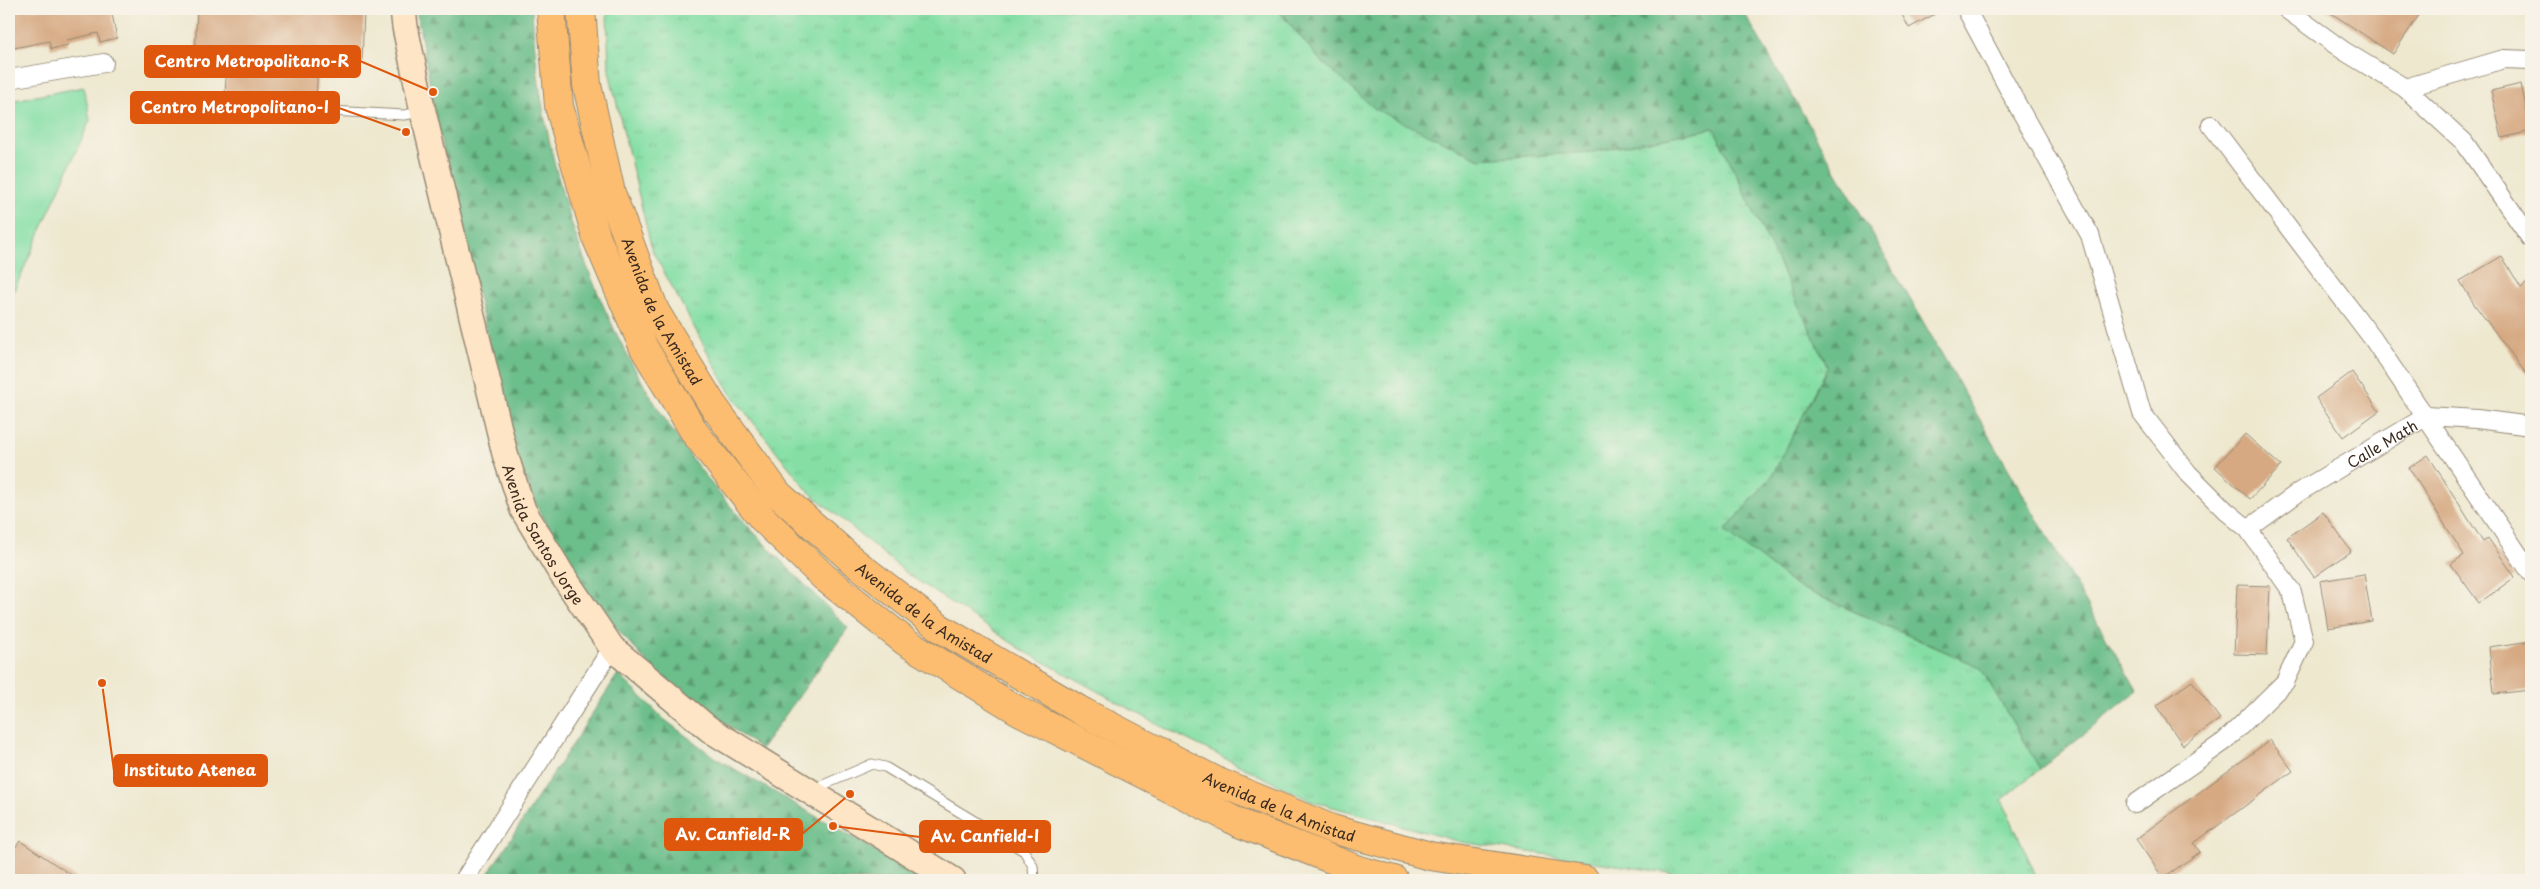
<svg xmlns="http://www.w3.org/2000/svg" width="2540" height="889" font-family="'Playpen Sans',sans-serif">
<defs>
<pattern id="grass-tufts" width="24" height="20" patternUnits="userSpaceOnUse" patternTransform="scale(1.25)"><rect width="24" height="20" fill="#85dfa5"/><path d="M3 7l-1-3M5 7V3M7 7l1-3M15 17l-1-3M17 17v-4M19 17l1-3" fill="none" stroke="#74c08e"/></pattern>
<pattern id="forest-firs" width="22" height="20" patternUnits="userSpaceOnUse" patternTransform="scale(1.25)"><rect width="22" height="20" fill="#6cbe8a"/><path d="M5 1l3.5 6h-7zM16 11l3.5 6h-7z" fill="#5a9b70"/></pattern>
</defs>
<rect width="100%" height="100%" fill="#f7f3e8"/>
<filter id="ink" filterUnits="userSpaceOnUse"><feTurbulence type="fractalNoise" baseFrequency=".02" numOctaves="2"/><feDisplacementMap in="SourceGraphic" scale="10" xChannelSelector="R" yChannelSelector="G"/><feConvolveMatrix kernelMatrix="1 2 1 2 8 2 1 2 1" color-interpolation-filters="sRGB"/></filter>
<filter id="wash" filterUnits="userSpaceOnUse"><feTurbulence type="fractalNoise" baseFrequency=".0096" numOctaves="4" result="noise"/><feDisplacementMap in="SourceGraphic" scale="20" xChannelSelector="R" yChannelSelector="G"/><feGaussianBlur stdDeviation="1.12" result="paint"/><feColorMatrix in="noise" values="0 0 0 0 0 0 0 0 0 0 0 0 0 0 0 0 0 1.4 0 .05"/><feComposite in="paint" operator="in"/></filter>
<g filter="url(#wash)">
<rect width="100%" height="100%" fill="#eee8cf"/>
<path fill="url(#grass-tufts)" stroke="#608462" d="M 607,9 L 1277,9 L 1321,61 L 1593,152 L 1714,128 L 1828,367 L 1772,476 L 1725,531 L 1796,586 L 1980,667 L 2040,769 L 2002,800 L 2038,880 L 1717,880 L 1461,842 L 1311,801 L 1172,732 L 1024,651 L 909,575 L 808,491 L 730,393 L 652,250 L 609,71 Z"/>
<g fill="url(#forest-firs)" stroke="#547454">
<path d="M 416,9 L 532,9 C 540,173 598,332 696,464 C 741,524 796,575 848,628 L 761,749 L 659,676 L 586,594 L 542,517 L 517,461 L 438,128 Z"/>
<path d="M 1277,9 L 1742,9 L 2137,691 L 2040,769 L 1980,667 L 1796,586 L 1725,531 L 1772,476 L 1828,367 L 1714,128 L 1593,152 L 1480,159 L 1375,109 L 1321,61 Z"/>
<path d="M 618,674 L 665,720 L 714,757 L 926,880 L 484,880 Z"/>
</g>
<path fill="#85dfa5" stroke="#608462" d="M 84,87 L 90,120 L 9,302 L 9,101 Z"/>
<g id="blocks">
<g fill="#d6a982">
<path d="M 9,9 L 111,9 L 117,38 L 100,42 L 98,33 L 67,40 L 68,45 L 51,49 L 49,41 L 9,49 Z"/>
<path d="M 197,9 L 364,11 L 362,62 L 318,61 L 316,101 L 225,97 L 227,57 L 195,56 Z"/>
<path d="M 1899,9 L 1944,9 L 1909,28 Z"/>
<path d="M 2325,9 L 2423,9 L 2393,54 Z"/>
<path d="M 2521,84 L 2531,131 L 2502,138 L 2491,91 Z"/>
<path d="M 2502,256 L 2521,288 L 2531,280 L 2531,380 L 2474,304 L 2460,281 Z"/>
<path d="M 2352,372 L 2379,411 L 2343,437 L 2316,398 Z"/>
<path d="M 2245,434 L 2281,466 L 2250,499 L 2215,467 Z"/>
<path d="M 2428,455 L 2483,542 L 2488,538 L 2515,577 L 2479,603 L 2451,564 L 2464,555 L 2409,468 Z"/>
<path d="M 2323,512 L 2351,551 L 2314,577 L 2287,538 Z"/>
<path d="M 2364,574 L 2372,621 L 2328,628 L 2320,581 Z"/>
<path d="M 2237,585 L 2270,586 L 2267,655 L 2234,654 Z"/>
<path d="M 2531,641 L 2531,690 L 2494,694 L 2489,647 Z"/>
<path d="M 2192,681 L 2220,719 L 2183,745 L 2156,706 Z"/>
<path d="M 2270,740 L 2293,771 L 2194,843 L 2200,852 L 2163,878 L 2136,839 Z"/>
<path d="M 20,841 L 79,880 L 9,880 L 9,857 Z"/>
</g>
</g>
</g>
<g filter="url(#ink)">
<use href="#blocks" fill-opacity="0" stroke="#948976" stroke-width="1"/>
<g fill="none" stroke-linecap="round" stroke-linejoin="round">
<defs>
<g id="lane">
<path d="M 204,104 L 404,115 L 421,112"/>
<path d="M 814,789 L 872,764 L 885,767 L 1024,851 L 1033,866 L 1034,880"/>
</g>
<g id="street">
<path d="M 1966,9 L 2014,99 L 2090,235 L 2142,413 L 2188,473 L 2226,511 L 2248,529 L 2292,592 L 2304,641 L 2285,682 L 2225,741 L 2135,804"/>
<path d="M 2286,9 L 2344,51 L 2405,88 L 2464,142 L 2531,239"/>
<path d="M 9,79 L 104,63"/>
<path d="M 2405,88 L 2504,59 L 2531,60"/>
<path d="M 2211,125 L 2373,339 L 2531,573"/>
<path id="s1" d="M 2248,529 L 2299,492 L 2427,416 L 2477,419 L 2531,426"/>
<path d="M 464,880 L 612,648"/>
</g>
<g id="secondary">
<path id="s2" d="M 403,9 L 405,27 L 423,112 L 505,454 L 523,510 L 561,573 L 612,648 L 709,729 L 953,880"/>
</g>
<g id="primary">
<path d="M 551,9 L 559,106 L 597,239 L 644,348 L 695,433 L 763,519 L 824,577 L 906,642 L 1019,711 L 1239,823 L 1359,870 L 1394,880"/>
<path id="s3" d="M 581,9 L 587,85 L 611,193 L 655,311 L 712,404 L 778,494 L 852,560 L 940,628 L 1083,712 L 1218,782 L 1332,829 L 1430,856 L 1585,880"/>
</g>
</defs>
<use href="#lane" stroke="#948976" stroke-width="11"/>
<use href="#street" stroke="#948976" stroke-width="20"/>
<use href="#secondary" stroke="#948976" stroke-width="28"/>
<use href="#primary" stroke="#948976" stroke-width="30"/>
<use href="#lane" stroke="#fff" stroke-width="9"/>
<use href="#street" stroke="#fff" stroke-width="18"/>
<use href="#secondary" stroke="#fee5c5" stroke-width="25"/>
<use href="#primary" stroke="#fcbd6f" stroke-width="28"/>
</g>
</g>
<g text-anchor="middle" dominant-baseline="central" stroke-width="4" stroke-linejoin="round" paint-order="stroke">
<g font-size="15" fill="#3b2a1e" stroke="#f7f3e8">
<text stroke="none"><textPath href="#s3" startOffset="316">Avenida de la Amistad</textPath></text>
<text stroke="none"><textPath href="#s1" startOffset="159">Calle Math</textPath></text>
<text stroke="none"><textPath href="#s2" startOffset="546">Avenida Santos Jorge</textPath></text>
<text stroke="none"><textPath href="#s3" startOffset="722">Avenida de la Amistad</textPath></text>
<text stroke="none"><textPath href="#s3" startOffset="1128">Avenida de la Amistad</textPath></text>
</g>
</g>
<path fill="none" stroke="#df570d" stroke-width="2" d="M433 92L360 61M406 132L339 108M102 683L114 771M850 794L802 834M833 826L920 837"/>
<g fill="#df570d" stroke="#f7f3e8" stroke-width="2">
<circle cx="433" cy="92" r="5"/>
<circle cx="406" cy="132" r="5"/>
<circle cx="102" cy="683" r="5"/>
<circle cx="850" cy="794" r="5"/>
<circle cx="833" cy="826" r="5"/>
</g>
<g fill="#df570d" stroke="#df570d" stroke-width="2">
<rect x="145" y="46" width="215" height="31" rx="5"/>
<rect x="131" y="92" width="208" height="31" rx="5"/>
<rect x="114" y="755" width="153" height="31" rx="5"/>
<rect x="665" y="819" width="137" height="31" rx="5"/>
<rect x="920" y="821" width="130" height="31" rx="5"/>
</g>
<g font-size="16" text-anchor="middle" font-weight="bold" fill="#fff">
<text x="252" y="67">Centro Metropolitano-R</text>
<text x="235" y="113">Centro Metropolitano-I</text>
<text x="190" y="776">Instituto Atenea</text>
<text x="733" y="840">Av. Canfield-R</text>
<text x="985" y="842">Av. Canfield-I</text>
</g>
<rect width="2540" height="889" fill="none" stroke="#f7f3e8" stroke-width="30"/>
</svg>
